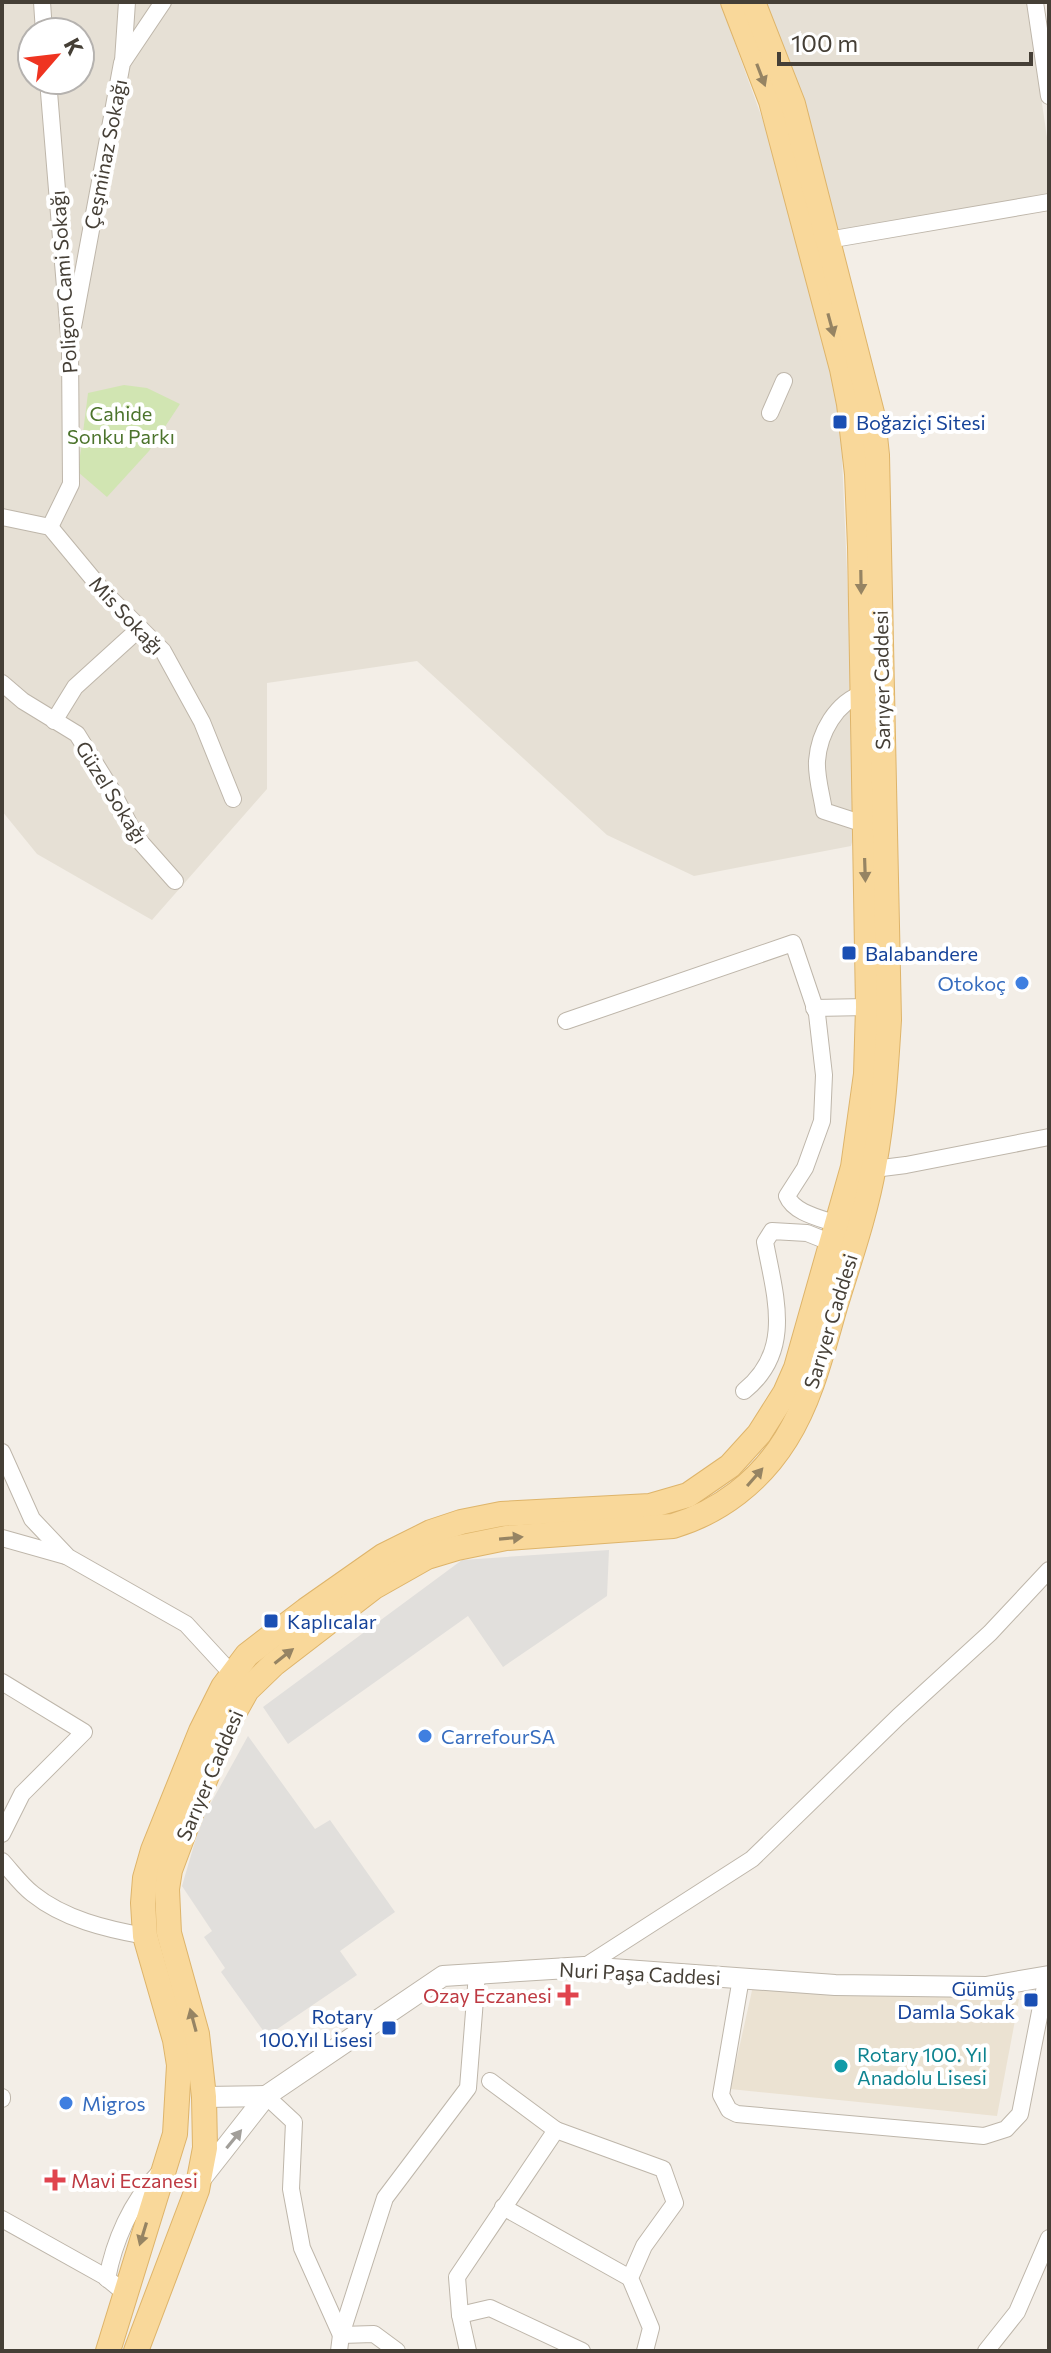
<svg xmlns="http://www.w3.org/2000/svg" width="1051" height="2353" font-family="Commissioner,sans-serif">
<rect width="100%" height="100%" fill="#f3eee7"/>
<g fill="#e6e0d5" fill-rule="evenodd">
<path d="M 2,2 L 720,2 L 787,187 L 840,413 L 858,821 L 851,846 L 694,876 L 607,835 L 417,661 L 267,683 L 267,789 L 152,920 L 37,854 L 2,811 ZM 32,32 L 80,32 L 80,80 L 32,80 Z"/>
<path d="M 762,2 L 1027,2 L 1049,151 L 1049,194 L 833,231 Z"/>
</g>
<path fill="#ebe2d2" d="M 753,1986 L 1019,1999 L 997,2116 L 730,2089 Z"/>
<path fill="#d1e5b2" d="M 124,385 L 147,388 L 180,404 L 149,451 L 107,497 L 78,472 L 88,393 Z"/>
<g fill="#e1dfdc">
<path d="M 609,1550 L 607,1596 L 503,1667 L 468,1616 L 288,1744 L 263,1707 L 462,1560 Z"/>
<path d="M 248,1736 L 315,1829 L 330,1820 L 395,1912 L 340,1951 L 357,1975 L 267,2036 L 221,1972 L 225,1968 L 204,1937 L 212,1931 L 182,1886 L 201,1821 Z"/>
</g>
<g fill="none" stroke-linecap="round" stroke-linejoin="round">
<defs>
<g id="minor">
<path d="M 42,2 L 44,32"/>
<path d="M 1035,2 L 1049,96"/>
<path d="M 123,61 L 127,2"/>
<path d="M 48,80 L 70,348 L 71,484 L 50,527"/>
<path d="M 828,240 L 1049,202"/>
<path d="M 73,327 L 122,63 L 163,2"/>
<path d="M 770,413 L 784,381"/>
<path d="M 2,517 L 50,527 L 103,591 L 163,651 L 202,722 L 233,799"/>
<path d="M 2,683 L 23,701 L 77,734 L 111,789 L 136,837 L 175,881"/>
<path d="M 864,693 C 836,702 819,733 817,761 C 816,777 822,796 824,811 L 864,824"/>
<path d="M 54,721 L 75,687 L 140,628"/>
<path d="M 814,1008 L 868,1007"/>
<path d="M 566,1021 L 793,943 L 817,1014 L 824,1075 L 822,1121 L 805,1168 L 787,1196 C 794,1213 820,1218 837,1224"/>
<path d="M 874,1169 L 906,1165 L 1049,1137"/>
<path d="M 744,1391 C 794,1351 775,1296 765,1242 L 772,1231 L 807,1233 L 832,1243"/>
<path d="M 2,1452 L 32,1519 L 68,1557 L 186,1624 L 232,1674"/>
<path d="M 2,1538 L 66,1556"/>
<path d="M 2,1682 L 84,1732 L 22,1794 L 2,1834"/>
<path d="M 2,1861 C 12,1872 21,1885 33,1894 C 64,1919 106,1929 145,1936"/>
<path d="M 584,1967 L 752,1859 L 898,1717 L 990,1633 L 1049,1570"/>
<path d="M 741,1978 L 721,2095 L 729,2110 L 737,2114 L 984,2136 L 1006,2129 L 1020,2114 L 1047,1976"/>
<path d="M 490,2081 L 556,2130"/>
<path d="M 266,2096 L 294,2122 L 291,2189 L 302,2248 L 341,2335 L 374,2334 L 397,2351"/>
<path d="M 2,2097 L 2,2099"/>
<path d="M 503,2207 L 630,2278"/>
<path d="M 2,2219 L 104,2276 L 126,2294"/>
<path d="M 107,2279 C 114,2241 131,2202 158,2174"/>
<path d="M 460,2315 L 490,2308 L 582,2351"/>
<path d="M 339,2351 L 341,2335 L 385,2198 L 468,2088 L 477,1974"/>
<path d="M 468,2351 L 460,2315 L 457,2277 L 556,2130 L 663,2169 L 675,2203 L 644,2246 L 630,2278 L 651,2328 L 645,2351"/>
<path d="M 986,2351 L 1017,2312 L 1049,2238"/>
</g>
<g id="tertiary">
<path d="M 204,2097 L 266,2096"/>
<path d="M 200,2180 L 266,2096 L 443,1976 L 584,1967 L 835,1985 L 986,1987 L 1049,1976"/>
</g>
<g id="primary">
<path d="M 108,2351 L 175,2134 L 179,2065 L 175,2040 L 145,1936 L 143,1903 L 145,1878 L 153,1850 L 201,1731 L 223,1687 L 247,1655 L 306,1610 L 383,1556 L 431,1532 L 461,1522 L 501,1514 L 650,1506 L 688,1495 L 730,1466 L 759,1434 L 785,1393 L 796,1368 L 853,1167 L 866,1074 L 868,1007 L 860,547 L 857,474 L 849,404 L 842,369 L 771,101 L 733,2"/>
<path d="M 136,2351 L 197,2190 L 205,2148 L 204,2097 L 197,2034 L 169,1933 L 167,1889 L 170,1870 L 191,1814 L 229,1722 L 247,1690 L 274,1664 L 374,1587 L 427,1557 L 457,1548 L 506,1538 L 673,1526 C 720,1512 760,1481 786,1439 C 811,1399 822,1352 835,1307 C 849,1261 866,1213 874,1166 C 883,1117 886,1069 889,1020 L 877,455 L 873,417 L 793,104 L 753,2"/>
</g>
</defs>
<use href="#minor" stroke="#beb6aa" stroke-width="18"/>
<use href="#tertiary" stroke="#beb6aa" stroke-width="22"/>
<use href="#primary" stroke="#deb46a" stroke-width="26"/>
<use href="#minor" stroke="#fff" stroke-width="16"/>
<use href="#tertiary" stroke="#fff" stroke-width="20"/>
<use href="#primary" stroke="#f9d89a" stroke-width="24"/>
</g>
<defs><path id="oneway-solid" d="M-6-.8H1V-3.2L6.5 0L1 3.2V.8H-6Z" transform="scale(2)"/></defs>
<g fill="#968463">
<use href="#oneway-solid" transform="translate(761 75) rotate(69)"/>
<use href="#oneway-solid" transform="translate(831 325) rotate(75)"/>
<use href="#oneway-solid" transform="translate(861 582) rotate(89)"/>
<use href="#oneway-solid" transform="translate(865 870) rotate(88)"/>
<use href="#oneway-solid" transform="translate(755 1477) rotate(-49)"/>
<use href="#oneway-solid" transform="translate(511 1538) rotate(-5)"/>
<use href="#oneway-solid" transform="translate(284 1656) rotate(-38)"/>
<use href="#oneway-solid" transform="translate(193 2020) rotate(-105)"/>
<use href="#oneway-solid" transform="translate(143 2234) rotate(107)"/>
</g>
<use fill="#a29f9a" href="#oneway-solid" transform="translate(234 2139) rotate(-51)"/>
<g fill="#1a4fb4" stroke="#fff" stroke-width="3">
<rect x="832" y="414" width="16" height="16" rx="4"/>
<rect x="841" y="945" width="16" height="16" rx="4"/>
<rect x="263" y="1613" width="16" height="16" rx="4"/>
<rect x="1023" y="1992" width="16" height="16" rx="4"/>
<rect x="381" y="2020" width="16" height="16" rx="4"/>
</g>
<g fill="#3f7fe0" stroke="#fff" stroke-width="3">
<circle cx="1022" cy="983" r="8"/>
<circle cx="425" cy="1736" r="8"/>
<circle cx="66" cy="2103" r="8"/>
</g>
<g fill="#e0444e" stroke="#fff" stroke-width="3">
<path d="M564 1983h8v8h8v8h-8v8h-8v-8h-8v-8h8z"/>
<path d="M51 2168h8v8h8v8h-8v8h-8v-8h-8v-8h8z"/>
</g>
<circle fill="#0f9aa8" stroke="#fff" stroke-width="3" cx="841" cy="2066" r="8"/>
<g text-anchor="middle" dominant-baseline="central" stroke-width="8" stroke-linejoin="round" paint-order="stroke">
<g font-size="20" fill="#453f36" stroke="#fff">
<text transform="translate(105 154) rotate(-79)">Çeşminaz Sokağı</text>
<text transform="translate(63 282) rotate(-94)">Poligon Cami Sokağı</text>
<text transform="translate(127 615) rotate(47)">Mis Sokağı</text>
<text transform="translate(881 680) rotate(-91)">Sarıyer Caddesi</text>
<text transform="translate(112 792) rotate(58)">Güzel Sokağı</text>
<text transform="translate(830 1321) rotate(-73)">Sarıyer Caddesi</text>
<text transform="translate(209 1775) rotate(-67)">Sarıyer Caddesi</text>
<text transform="translate(640 1973) rotate(3)">Nuri Paşa Caddesi</text>
</g>
<g font-size="20" fill="#4c742c" stroke="#fff">
<text x="121" y="413">Cahide<tspan x="121" dy="23">Sonku Parkı</tspan></text>
</g>
<g font-size="20" fill="#164399" stroke="#fff" text-anchor="start">
<text x="856" y="422">Boğaziçi Sitesi</text>
<text x="865" y="953">Balabandere</text>
<text x="287" y="1621">Kaplıcalar</text>
<text x="1015" y="1988" text-anchor="end">Gümüş<tspan x="1015" dy="23">Damla Sokak</tspan></text>
<text x="373" y="2016" text-anchor="end">Rotary<tspan x="373" dy="23">100.Yıl Lisesi</tspan></text>
</g>
<g font-size="20" fill="#366cbe" stroke="#fff" text-anchor="start">
<text x="1006" y="983" text-anchor="end">Otokoç</text>
<text x="441" y="1736">CarrefourSA</text>
<text x="82" y="2103">Migros</text>
</g>
<g font-size="20" fill="#be3a42" stroke="#fff" text-anchor="end">
<text x="552" y="1995">Ozay Eczanesi</text>
<text x="71" y="2180" text-anchor="start">Mavi Eczanesi</text>
</g>
<g font-size="20" fill="#0d838f" stroke="#fff" text-anchor="start">
<text x="857" y="2054">Rotary 100. Yıl<tspan x="857" dy="23">Anadolu Lisesi</tspan></text>
</g>
</g>
<rect width="1051" height="2353" fill="none" stroke="#453f36" stroke-width="8"/>
<g transform="translate(56 56) rotate(62)"><circle r="38" fill="#ffffff" stroke="#b5b2af" stroke-width="2"/>
<path d="M0-6L14 30L0 20L-14 30Z" fill="#ef3421"/>
<text y="-12" font-size="22" font-weight="bold" text-anchor="middle" fill="#453f36">K</text>
</g>
<path d="M779 52v12h252v-12" fill="none" stroke="#453f36" stroke-width="4"/>
<text x="791" y="52" font-size="24" fill="#453f36" stroke="#ffffff" stroke-width="6" paint-order="stroke">100 m</text>
</svg>
